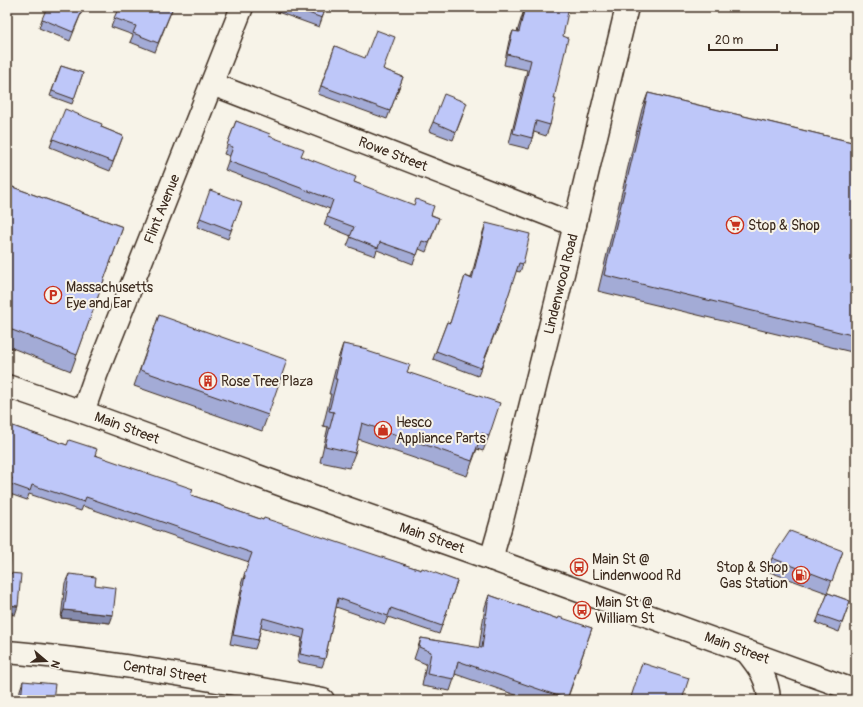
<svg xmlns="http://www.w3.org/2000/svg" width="863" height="707" font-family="Pangolin,sans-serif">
<rect width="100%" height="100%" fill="#f7f3e8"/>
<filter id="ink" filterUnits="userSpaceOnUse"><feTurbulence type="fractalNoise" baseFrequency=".025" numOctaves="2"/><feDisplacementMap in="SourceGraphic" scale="8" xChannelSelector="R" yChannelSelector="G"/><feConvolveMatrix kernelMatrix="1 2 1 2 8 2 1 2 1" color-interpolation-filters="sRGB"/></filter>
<g filter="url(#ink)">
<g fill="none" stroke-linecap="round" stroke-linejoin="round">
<defs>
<g id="minor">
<path d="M 212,84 L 575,225"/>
<path d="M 83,412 L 96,375 L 242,7"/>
<path d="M 491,559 L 501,524 L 556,303 L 627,7"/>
<path d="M 7,652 C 113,661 218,681 323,700"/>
</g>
<g id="major">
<path d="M 7,386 L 83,412 L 293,489 L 491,559 L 856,691"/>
<path d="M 746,651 C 759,667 768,679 769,700"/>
</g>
</defs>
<use href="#minor" stroke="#3b2a1e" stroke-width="25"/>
<use href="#major" stroke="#3b2a1e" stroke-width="25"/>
<use href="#minor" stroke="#f7f3e8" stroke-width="22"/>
<use href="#major" stroke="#f7f3e8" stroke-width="22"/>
</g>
<g fill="#a3abd6" stroke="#3b2a1e">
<path d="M 119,7 L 173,7 L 155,52 L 130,42 L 133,35 L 111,27 Z"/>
<path d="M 273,7 L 326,7 L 319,27 L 272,10 Z"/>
<path d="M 525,7 L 563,36 L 550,125 L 546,136 L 534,132 L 529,149 L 509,144 L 527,70 L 504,65 L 509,41 L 513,31 L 517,32 L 522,16 Z"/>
<path d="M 82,11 L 70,41 L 39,28 L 42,19 Z"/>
<path d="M 335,46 L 383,69 L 403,77 L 387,119 L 318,94 Z"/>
<path d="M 61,66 L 83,73 L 72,104 L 50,96 Z"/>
<path d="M 648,93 L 856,143 L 856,353 L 598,291 L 642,109 Z"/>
<path d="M 464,112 L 453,140 L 429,131 L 433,122 Z"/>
<path d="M 236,121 L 269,136 L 301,156 L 354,182 L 439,218 L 426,252 L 419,249 L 413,264 L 377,250 L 375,256 L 347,246 L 351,236 L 324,225 L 330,209 L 225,170 L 230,156 L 224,154 Z"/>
<path d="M 101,127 L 123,136 L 110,171 L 50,147 L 53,139 Z"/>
<path d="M 7,185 L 123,227 L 71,371 L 7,346 Z"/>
<path d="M 242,202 L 228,239 L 197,227 L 200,218 Z"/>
<path d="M 486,223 L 523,264 L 520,272 L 516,271 L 499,324 L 496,333 L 495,333 L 478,376 L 433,359 L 447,322 L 450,323 L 465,276 L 471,278 L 483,232 Z"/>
<path d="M 159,315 L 268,415 L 262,431 L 134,386 Z"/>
<path d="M 343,344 L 367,351 L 407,372 L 489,436 L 483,451 L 477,449 L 467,476 L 358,439 L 355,453 L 349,468 L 320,462 L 328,427 L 323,426 L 331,394 L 329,394 L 338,359 Z"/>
<path d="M 7,424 L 95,455 L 191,495 L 263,520 L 421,570 L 457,581 L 439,634 L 388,617 L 385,624 L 336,607 L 325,659 L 322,667 L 297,662 L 302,638 L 261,627 L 258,640 L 255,649 L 230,644 L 242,585 L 241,584 L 249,562 L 133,522 L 132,523 L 83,506 L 81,511 L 29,494 L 27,500 L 7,493 L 9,486 L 7,485 Z"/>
<path d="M 843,551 L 827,593 L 767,571 L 772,558 Z"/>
<path d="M 69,574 L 110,623 L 61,618 L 65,583 Z"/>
<path d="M 828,593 L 850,601 L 839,632 L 816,623 Z"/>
<path d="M 489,595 L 558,619 L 592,628 L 567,700 L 530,700 L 455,674 L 454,679 L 450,691 L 422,686 L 426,664 L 414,659 L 421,638 L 479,648 L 485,607 Z"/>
<path d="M 23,681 L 53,700 L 19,700 L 20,690 Z"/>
</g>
<g fill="#858bae" stroke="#3b2a1e">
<path d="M 7,605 L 18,606 L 15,615 L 7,614 Z"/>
<path d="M 64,610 L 113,615 L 110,623 L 61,618 Z"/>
</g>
<g fill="#bec7f9" stroke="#3b2a1e">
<path d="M 47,7 L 72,7 L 82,11 L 73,32 L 42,19 Z"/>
<path d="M 119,7 L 173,7 L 158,43 L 133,33 L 136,26 L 114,18 Z"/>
<path d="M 292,7 L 326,7 L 322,18 Z"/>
<path d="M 525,7 L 569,7 L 563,36 L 568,38 L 554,99 L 556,99 L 550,125 L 536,121 L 532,138 L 513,133 L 531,60 L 507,54 L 513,31 L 519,32 Z"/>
<path d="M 376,30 L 395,37 L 383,69 L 403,77 L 390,111 L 321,86 L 335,46 L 365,58 Z"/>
<path d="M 61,66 L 83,73 L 74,99 L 52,91 Z"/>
<path d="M 648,93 L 856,143 L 856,336 L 604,275 Z"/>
<path d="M 444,94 L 467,103 L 456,132 L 433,122 Z"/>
<path d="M 65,109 L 102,124 L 101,127 L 123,136 L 113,162 L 53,139 Z"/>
<path d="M 236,121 L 270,134 L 269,136 L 304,149 L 301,156 L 356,177 L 354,182 L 414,205 L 416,199 L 434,206 L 431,215 L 439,218 L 429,243 L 422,241 L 417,255 L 380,242 L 378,248 L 350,237 L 354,227 L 327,217 L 333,200 L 228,161 L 233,147 L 227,145 Z"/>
<path d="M 7,185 L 123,227 L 77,355 L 7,328 Z"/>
<path d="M 210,190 L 242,202 L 231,230 L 200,218 Z"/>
<path d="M 486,223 L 530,234 L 523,264 L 519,263 L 499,324 L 498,324 L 481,368 L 436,351 L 447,322 L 450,323 L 465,276 L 472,279 Z"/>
<path d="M 159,315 L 287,360 L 268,415 L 140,370 Z"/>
<path d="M 343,344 L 368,349 L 367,351 L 410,365 L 407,372 L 500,403 L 489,436 L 482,433 L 472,461 L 362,423 L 355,453 L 325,446 L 334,412 L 329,411 L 337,379 L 335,379 Z"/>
<path d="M 7,424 L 67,445 L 69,440 L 97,449 L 95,455 L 193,489 L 191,495 L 263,520 L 264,518 L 421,570 L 422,568 L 457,581 L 442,626 L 391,608 L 388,616 L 338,598 L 325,659 L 300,654 L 305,630 L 263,618 L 258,640 L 233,635 L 245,576 L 244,575 L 252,553 L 136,513 L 136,514 L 86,497 L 84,502 L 32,485 L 30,491 L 10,484 L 12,478 L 7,476 Z"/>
<path d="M 790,531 L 843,551 L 832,581 L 772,558 Z"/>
<path d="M 7,553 L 11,553 L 9,573 L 21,574 L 18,606 L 7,605 Z"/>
<path d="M 69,574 L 96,577 L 95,585 L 116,588 L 113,615 L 64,610 Z"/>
<path d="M 828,593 L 850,601 L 842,623 L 819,615 Z"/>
<path d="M 489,595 L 558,619 L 559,617 L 592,628 L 567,699 L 458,661 L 454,679 L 427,674 L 431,652 L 419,647 L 421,638 L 482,648 Z"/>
<path d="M 642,663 L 689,678 L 682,700 L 630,700 Z"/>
<path d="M 23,681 L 55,684 L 53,700 L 21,700 Z"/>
</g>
</g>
<defs>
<symbol id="supermarket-ring" viewBox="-11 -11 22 22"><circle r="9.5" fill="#f7f3e8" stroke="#c8321e" stroke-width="1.5"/><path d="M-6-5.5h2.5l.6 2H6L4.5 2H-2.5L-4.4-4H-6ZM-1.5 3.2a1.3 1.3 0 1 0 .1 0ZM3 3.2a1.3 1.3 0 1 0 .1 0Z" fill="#c8321e"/></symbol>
<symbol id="parking-ring" viewBox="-11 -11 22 22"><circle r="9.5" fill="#f7f3e8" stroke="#c8321e" stroke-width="1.5"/><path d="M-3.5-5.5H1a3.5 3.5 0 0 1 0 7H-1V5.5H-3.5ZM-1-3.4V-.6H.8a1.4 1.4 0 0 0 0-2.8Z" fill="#c8321e"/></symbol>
<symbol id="building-ring" viewBox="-11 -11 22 22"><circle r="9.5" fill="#f7f3e8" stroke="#c8321e" stroke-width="1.5"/><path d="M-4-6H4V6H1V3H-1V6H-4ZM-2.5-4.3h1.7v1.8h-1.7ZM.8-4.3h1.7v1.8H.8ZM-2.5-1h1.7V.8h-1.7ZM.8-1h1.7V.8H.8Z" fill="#c8321e"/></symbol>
<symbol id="shop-ring" viewBox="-11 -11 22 22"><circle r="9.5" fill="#f7f3e8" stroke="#c8321e" stroke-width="1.5"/><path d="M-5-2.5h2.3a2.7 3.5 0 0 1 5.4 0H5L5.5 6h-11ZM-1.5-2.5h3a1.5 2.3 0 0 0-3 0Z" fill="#c8321e"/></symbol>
<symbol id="bus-ring" viewBox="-11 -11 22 22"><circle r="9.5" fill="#f7f3e8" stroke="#c8321e" stroke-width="1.5"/><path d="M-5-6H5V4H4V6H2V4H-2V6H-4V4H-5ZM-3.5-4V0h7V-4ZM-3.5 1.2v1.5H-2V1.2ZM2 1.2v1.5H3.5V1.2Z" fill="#c8321e"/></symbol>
<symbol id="fuel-ring" viewBox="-11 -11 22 22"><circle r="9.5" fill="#f7f3e8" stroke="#c8321e" stroke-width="1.5"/><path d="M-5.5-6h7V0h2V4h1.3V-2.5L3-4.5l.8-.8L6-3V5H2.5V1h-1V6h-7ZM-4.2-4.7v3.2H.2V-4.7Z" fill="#c8321e"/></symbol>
</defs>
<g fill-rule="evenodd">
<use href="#supermarket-ring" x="725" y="215" width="20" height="20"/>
<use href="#parking-ring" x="43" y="285" width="20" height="20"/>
<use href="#building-ring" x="198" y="371" width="20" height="20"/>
<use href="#shop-ring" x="373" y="420" width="20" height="20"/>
<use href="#bus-ring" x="569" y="557" width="20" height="20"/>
<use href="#fuel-ring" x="791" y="565" width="20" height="20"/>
<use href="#bus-ring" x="572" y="600" width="20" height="20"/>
</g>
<g text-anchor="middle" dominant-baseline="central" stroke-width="4" stroke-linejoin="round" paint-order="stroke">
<g font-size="14" fill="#3b2a1e" stroke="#f7f3e8">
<text transform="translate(393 154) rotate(21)">Rowe Street</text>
<text transform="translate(162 209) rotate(-68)">Flint Avenue</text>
<text transform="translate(561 284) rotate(-76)">Lindenwood Road</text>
<text transform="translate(127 428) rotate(20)">Main Street</text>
<text transform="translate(432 538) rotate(19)">Main Street</text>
<text transform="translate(737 648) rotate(20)">Main Street</text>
<text transform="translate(165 672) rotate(9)">Central Street</text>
</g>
<g font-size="14" fill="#3b2a1e" stroke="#f7f3e8" text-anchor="start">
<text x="748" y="225">Stop &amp; Shop</text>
<text x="66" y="287">Massachusetts<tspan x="66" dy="16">Eye and Ear</tspan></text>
<text x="221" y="381">Rose Tree Plaza</text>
<text x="396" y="422">Hesco<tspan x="396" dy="16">Appliance Parts</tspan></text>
<text x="592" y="559">Main St @<tspan x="592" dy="16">Lindenwood Rd</tspan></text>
<text x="788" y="567" text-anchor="end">Stop &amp; Shop<tspan x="788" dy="16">Gas Station</tspan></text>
<text x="595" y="602">Main St @<tspan x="595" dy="16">William St</tspan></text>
</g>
</g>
<rect width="863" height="707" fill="none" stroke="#f7f3e8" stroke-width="24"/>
<rect x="12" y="12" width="839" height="683" fill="none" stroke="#3b2a1e" stroke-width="1.5" filter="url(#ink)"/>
<g transform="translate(46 661) rotate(109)" stroke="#f7f3e8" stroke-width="3" paint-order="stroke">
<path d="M0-3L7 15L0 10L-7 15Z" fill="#3b2a1e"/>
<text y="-6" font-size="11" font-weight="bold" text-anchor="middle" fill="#3b2a1e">N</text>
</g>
<path d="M709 44v6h68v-6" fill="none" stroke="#3b2a1e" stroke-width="2"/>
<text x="715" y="44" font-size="12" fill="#3b2a1e" stroke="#f7f3e8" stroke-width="3" paint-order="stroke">20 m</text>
</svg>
